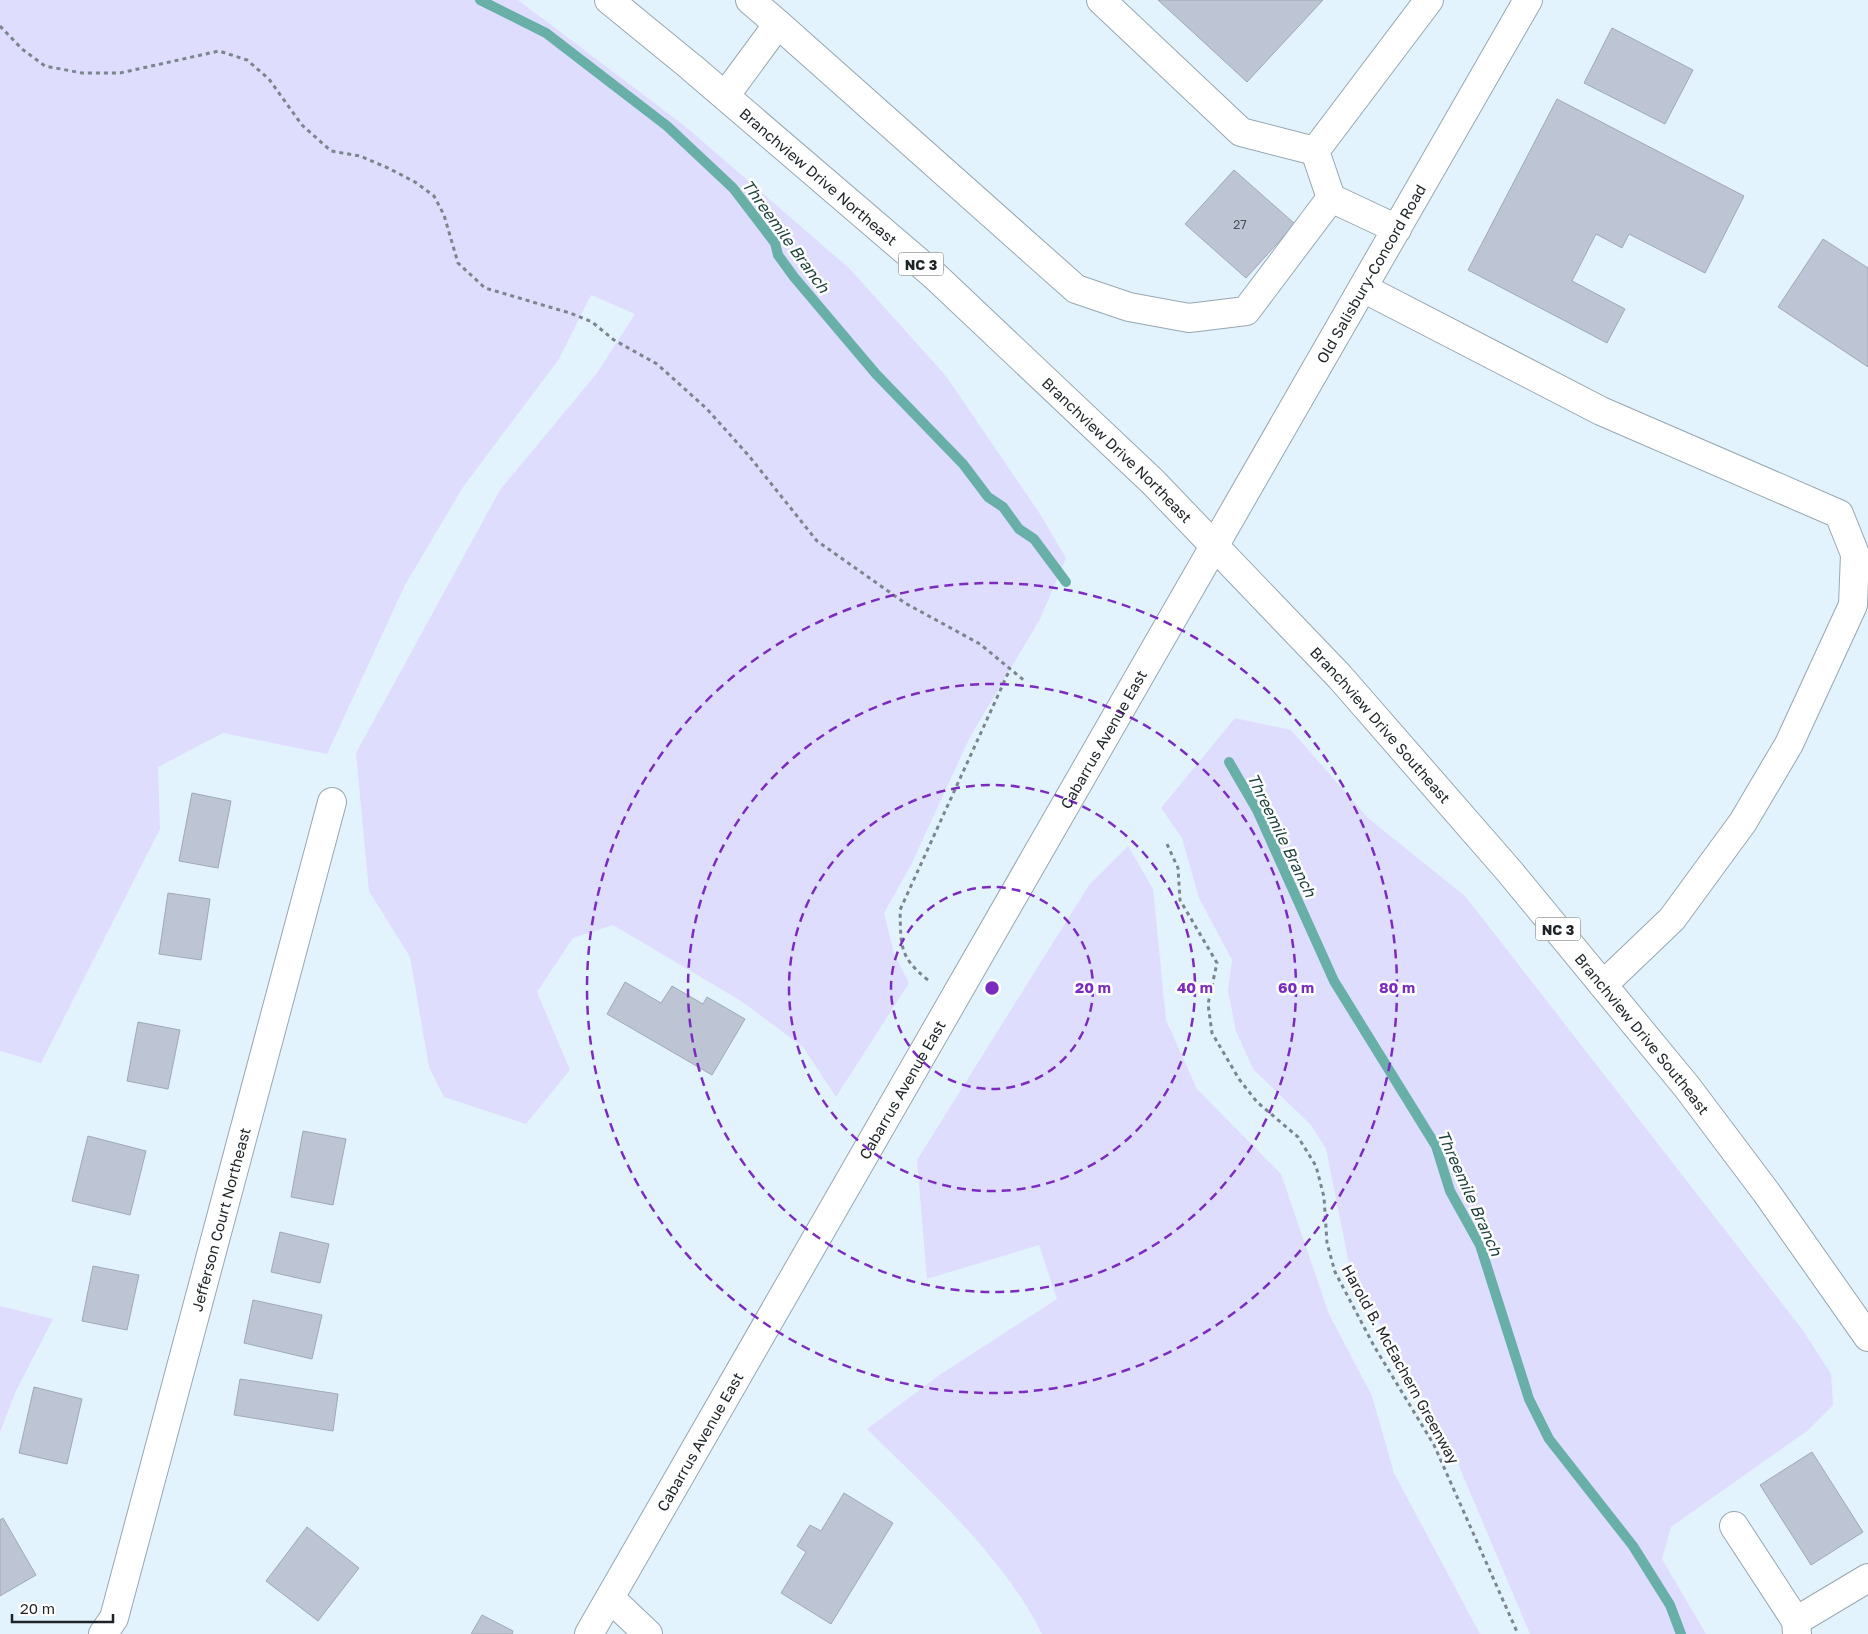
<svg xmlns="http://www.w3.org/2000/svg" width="1868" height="1634" font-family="'Golos Text',sans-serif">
<rect width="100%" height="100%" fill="#e3f3fe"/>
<g fill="#dfddfe">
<path d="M 0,0 L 518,0 L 686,127 L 850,269 L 946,376 L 1040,514 L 1066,558 L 1040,619 L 970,737 L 911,865 L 884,913 L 894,954 L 909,983 L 836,1097 L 803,1047 L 741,1001 L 613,925 L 573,938 L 537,992 L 570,1070 L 526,1124 L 444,1097 L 429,1067 L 410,957 L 369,891 L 356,753 L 500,490 L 597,373 L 635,314 L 591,295 L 559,359 L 463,487 L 405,585 L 327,754 L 223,733 L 158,767 L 160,829 L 41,1063 L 0,1051 Z"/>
<path d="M 1235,718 L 1291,730 L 1368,818 L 1466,897 L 1802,1329 L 1831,1374 L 1833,1405 L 1807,1431 L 1671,1527 L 1662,1559 L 1706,1634 L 1530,1634 L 1453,1452 L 1351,1274 L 1326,1149 L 1311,1125 L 1253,1069 L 1236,1031 L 1228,991 L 1232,960 L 1199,898 L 1182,838 L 1161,808 Z"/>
<path d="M 1128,846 L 1153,889 L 1166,1020 L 1197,1089 L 1281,1174 L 1329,1314 L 1372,1396 L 1394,1473 L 1480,1634 L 1042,1634 C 1001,1553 930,1492 867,1429 L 941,1374 L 1057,1299 L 1039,1245 L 927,1279 L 917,1160 L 1089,885 Z"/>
<path d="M 0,1306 L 53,1319 L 16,1391 L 0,1432 Z"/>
</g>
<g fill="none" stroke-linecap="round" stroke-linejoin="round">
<g stroke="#68b0a7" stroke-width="10">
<path d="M 480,0 L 546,33 L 667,126 L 733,188 L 775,243 L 778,255 L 794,277 L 876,374 L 963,464 L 988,497 L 1003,507 L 1019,529 L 1034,539 L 1066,582"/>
<path d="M 1229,762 L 1257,810 L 1334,981 L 1436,1146 L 1450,1191 L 1480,1245 L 1529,1399 L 1549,1439 L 1633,1546 L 1670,1605 L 1681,1634"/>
</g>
</g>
<g fill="#bdc5d4" stroke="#a0a8b7">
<path d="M 1158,0 L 1323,0 L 1247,82 Z"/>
<path d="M 1612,28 L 1693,70 L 1665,124 L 1584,83 Z"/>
<path d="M 1557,99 L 1744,196 L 1705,273 L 1629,234 L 1622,248 L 1596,234 L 1572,281 L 1625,309 L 1607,343 L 1468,270 Z"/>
<path d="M 1234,170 L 1295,224 L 1246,278 L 1185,224 Z"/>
<path d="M 1823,239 L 1868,268 L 1868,367 L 1778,307 Z"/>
<path d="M 192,793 L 231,801 L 218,868 L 179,861 Z"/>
<path d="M 168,893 L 210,899 L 201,960 L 159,954 Z"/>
<path d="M 625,982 L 661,1003 L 672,986 L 703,1004 L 707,997 L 745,1019 L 712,1075 L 607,1014 Z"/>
<path d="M 138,1022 L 180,1030 L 168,1089 L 127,1081 Z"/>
<path d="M 303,1131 L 346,1139 L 333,1205 L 291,1197 Z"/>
<path d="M 88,1136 L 146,1151 L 130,1215 L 72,1201 Z"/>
<path d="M 280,1232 L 329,1244 L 320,1283 L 271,1272 Z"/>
<path d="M 93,1266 L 139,1275 L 127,1330 L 82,1321 Z"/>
<path d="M 253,1300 L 322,1315 L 312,1359 L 244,1343 Z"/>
<path d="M 240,1379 L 338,1394 L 333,1431 L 234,1415 Z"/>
<path d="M 34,1387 L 82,1399 L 67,1464 L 19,1453 Z"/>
<path d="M 1812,1452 L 1863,1532 L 1811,1565 L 1760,1485 Z"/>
<path d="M 844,1493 L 893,1523 L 831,1624 L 781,1593 L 806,1552 L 797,1546 L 810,1525 L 821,1531 Z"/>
<path d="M 3,1518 L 36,1575 L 0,1596 L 0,1520 Z"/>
<path d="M 307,1527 L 359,1568 L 318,1621 L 266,1581 Z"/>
<path d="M 482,1615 L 513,1631 L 512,1634 L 471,1634 Z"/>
</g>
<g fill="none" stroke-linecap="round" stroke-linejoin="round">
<defs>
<g id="minor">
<path d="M 1101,0 L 1241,132 L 1315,151"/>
<path d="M 778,24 L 1076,289 L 1129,307 L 1189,318 L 1246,311 L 1331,198 L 1397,229"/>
<path d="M 725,96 L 778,24 L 750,0"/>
<path d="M 1331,198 L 1315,151 L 1429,0"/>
<path d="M 1363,288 L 1601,411 L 1839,514 L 1855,554 L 1853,605 L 1789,744 L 1743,822 L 1672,919 L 1603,985"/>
<path d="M 1734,1526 L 1796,1621 L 1797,1634"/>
<path d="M 610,1598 L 648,1634"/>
<path d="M 1796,1621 L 1868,1578"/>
<path id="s1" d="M 103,1634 L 114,1618 L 332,802"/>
</g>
<g id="major">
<path id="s2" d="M 609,0 L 691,67 L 935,276 L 1153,482 L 1340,677 L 1510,872 L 1687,1087 L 1766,1192 L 1868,1337"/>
<path id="s3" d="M 589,1634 L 1528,0"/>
</g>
</defs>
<use href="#minor" stroke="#97a7b1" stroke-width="30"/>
<use href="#major" stroke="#97a7b1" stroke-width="30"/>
<g stroke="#7a858c" stroke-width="3" stroke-dasharray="4 4" stroke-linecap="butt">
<path d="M 0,26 L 22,49 L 45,66 L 82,73 L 120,73 L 219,51 L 247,60 L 269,79 L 302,125 L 331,151 L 360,156 L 388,168 L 415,182 L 434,196 L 444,215 L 458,263 L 485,288 L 570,313 L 592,322 L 614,340 L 657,364 L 707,409 L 749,456 L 817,541 L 905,603 L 980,644 L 1026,682"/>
<path d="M 1167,844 L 1178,868 L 1180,900 L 1217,963 L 1208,1004 L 1212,1033 L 1239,1079 L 1257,1102 L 1298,1137 L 1316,1166 L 1324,1197 L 1327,1243 L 1335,1272 L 1374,1346 L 1434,1445 L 1518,1634"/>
<path d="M 928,980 C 899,957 901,946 900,910 L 1010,669"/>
</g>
<use href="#minor" stroke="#fff" stroke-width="28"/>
<use href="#major" stroke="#fff" stroke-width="28"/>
</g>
<g fill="none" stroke="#7b2cbf" stroke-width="2.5" stroke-dasharray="9 6">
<circle cx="992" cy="988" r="101"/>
<circle cx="992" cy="988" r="203"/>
<circle cx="992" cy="988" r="304"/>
<circle cx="992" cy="988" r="405"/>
</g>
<g text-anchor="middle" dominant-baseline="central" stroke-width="5" stroke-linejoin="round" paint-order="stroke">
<g font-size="12" fill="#454c52">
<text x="1240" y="224">27</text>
</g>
<g fill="#fff" stroke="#616568" stroke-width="1">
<rect x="898.5" y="252.5" width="45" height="23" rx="4"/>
<rect x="1535.5" y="917.5" width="45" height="23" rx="4"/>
</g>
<g font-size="14" font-weight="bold" fill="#1d2327">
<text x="921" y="264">NC 3</text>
<text x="1558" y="929">NC 3</text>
</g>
<g font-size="15" fill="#1d2327" stroke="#fff">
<text stroke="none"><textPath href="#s2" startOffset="274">Branchview Drive Northeast</textPath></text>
<text stroke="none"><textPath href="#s3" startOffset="1569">Old Salisbury-Concord Road</textPath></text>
<text stroke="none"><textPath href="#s2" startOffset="679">Branchview Drive Northeast</textPath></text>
<text stroke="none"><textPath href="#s2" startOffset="1060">Branchview Drive Southeast</textPath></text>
<text stroke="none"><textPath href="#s3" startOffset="1032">Cabarrus Avenue East</textPath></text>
<text stroke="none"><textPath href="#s2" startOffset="1465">Branchview Drive Southeast</textPath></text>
<text stroke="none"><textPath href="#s3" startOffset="628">Cabarrus Avenue East</textPath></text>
<text stroke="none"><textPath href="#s1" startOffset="432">Jefferson Court Northeast</textPath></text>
<text transform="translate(1401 1364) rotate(61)">Harold B. McEachern Greenway</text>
<text stroke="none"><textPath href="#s3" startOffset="222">Cabarrus Avenue East</textPath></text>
</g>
<g font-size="16" font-style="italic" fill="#1c3f3a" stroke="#fff">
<text transform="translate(786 236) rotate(54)">Threemile Branch</text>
<text transform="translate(1282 835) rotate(64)">Threemile Branch</text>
<text transform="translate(1470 1193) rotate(66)">Threemile Branch</text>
</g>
</g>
<circle cx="992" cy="988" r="8" fill="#7b2cbf" stroke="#fff" stroke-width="2.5"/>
<g font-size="15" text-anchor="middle" font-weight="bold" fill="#7b2cbf" stroke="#fff" stroke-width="5" stroke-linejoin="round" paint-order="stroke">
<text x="1093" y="993">20 m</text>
<text x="1195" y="993">40 m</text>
<text x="1296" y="993">60 m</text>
<text x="1397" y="993">80 m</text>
</g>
<path d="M12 1614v8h101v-8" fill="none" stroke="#1d2327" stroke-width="2.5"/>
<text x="20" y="1614" font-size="15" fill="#1d2327" stroke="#ffffff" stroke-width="4" paint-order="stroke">20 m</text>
</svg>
